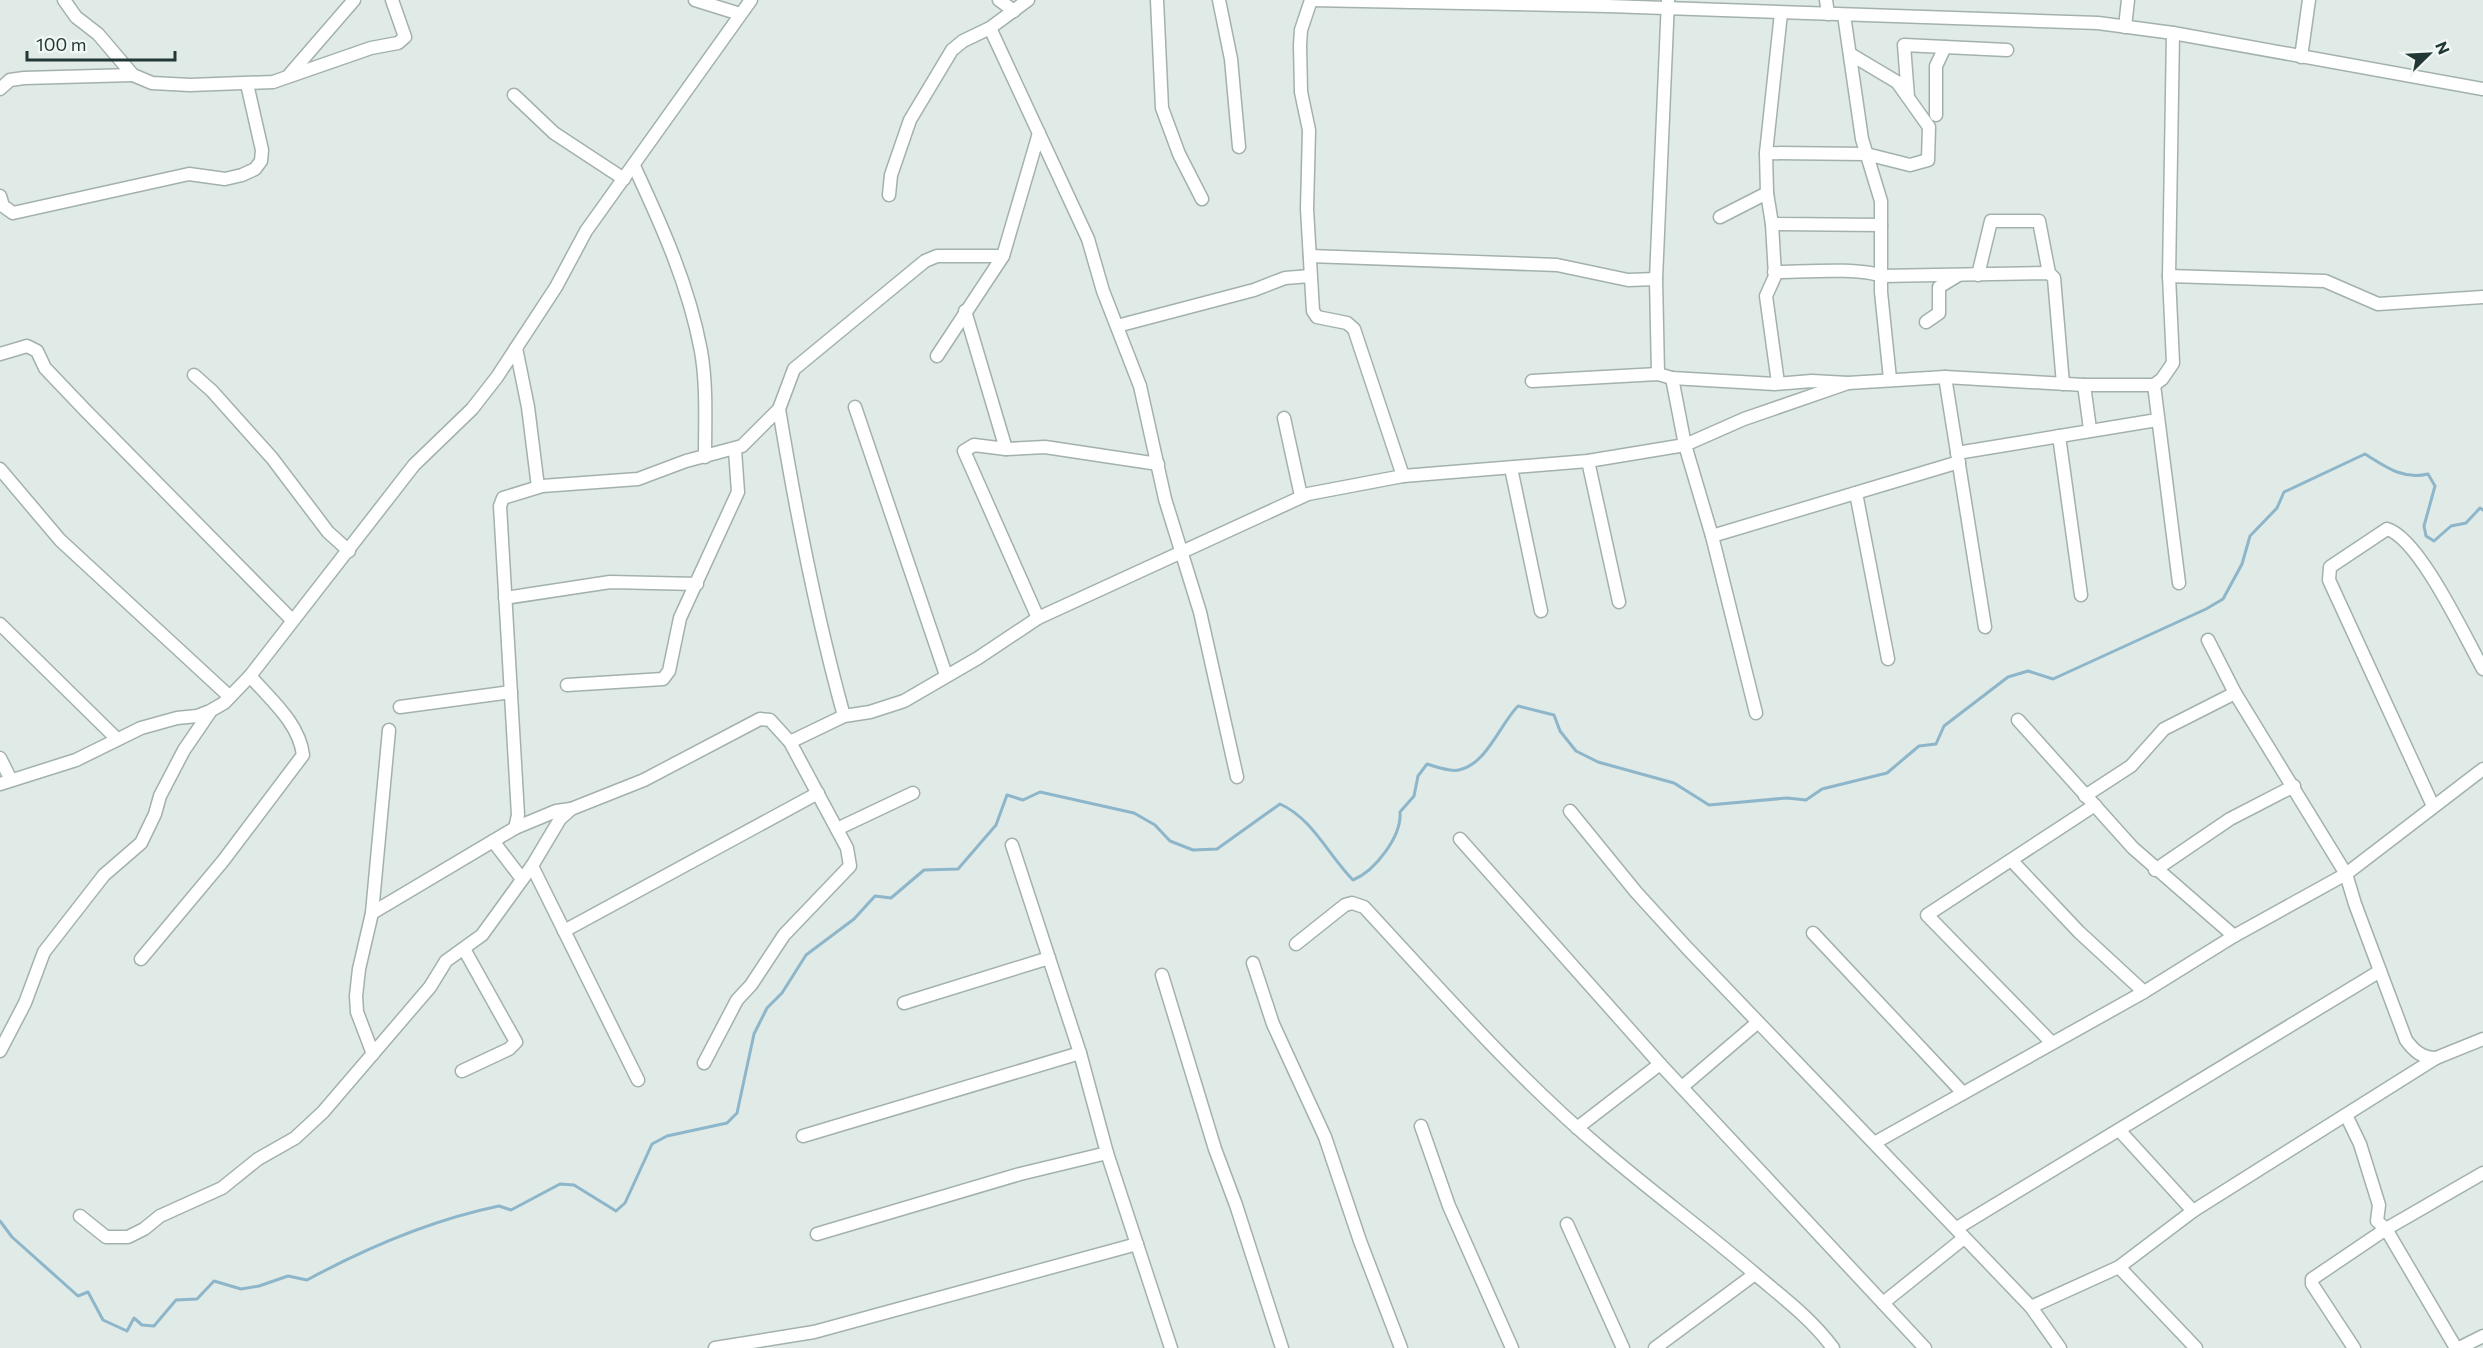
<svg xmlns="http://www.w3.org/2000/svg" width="2483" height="1348" font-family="Commissioner,sans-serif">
<rect width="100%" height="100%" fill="#e0eae7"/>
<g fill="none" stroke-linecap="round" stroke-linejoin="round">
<path stroke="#8db6ca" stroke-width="3" d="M 0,1221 L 12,1237 L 78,1296 L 88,1292 L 103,1320 L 127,1331 L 134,1318 L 142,1325 L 154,1326 L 176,1300 L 197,1299 L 214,1281 L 241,1289 L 259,1286 L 288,1276 L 307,1280 C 368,1247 431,1220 499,1206 L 511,1210 L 560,1184 L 574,1185 L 616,1211 L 625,1203 L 652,1144 L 667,1136 L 727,1123 L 737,1113 L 754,1034 L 767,1008 L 782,993 L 806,955 L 854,919 L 875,896 L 891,898 L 924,870 L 958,869 L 996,825 L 1007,795 L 1023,800 L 1040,792 L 1134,813 L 1155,825 L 1170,841 L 1193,850 L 1217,849 L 1280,804 C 1312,818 1329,856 1353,880 C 1375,871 1402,836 1400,812 L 1414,796 L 1418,776 L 1427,764 C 1436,767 1450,772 1459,770 C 1487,764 1500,724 1518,706 L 1554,715 L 1560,731 L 1576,751 L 1598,762 L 1674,783 L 1709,805 L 1787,798 L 1806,800 L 1822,789 L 1887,773 L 1919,746 L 1936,744 L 1944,726 L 2008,677 L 2028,671 L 2053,679 L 2206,609 L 2223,599 L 2242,564 L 2250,536 L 2277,508 L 2284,492 L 2365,454 C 2386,467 2403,480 2428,474 L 2435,486 L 2424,526 L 2426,536 L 2434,541 L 2451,526 L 2466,523 L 2480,508 L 2483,510"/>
<defs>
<g id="minor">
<path d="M 64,0 L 76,17 L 98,34 L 133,75 L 152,83 L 190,85 L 273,82 L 371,48 L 398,43 L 405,37 L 392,0"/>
<path d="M 695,0 L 740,14"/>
<path d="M 999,0 L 1014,11"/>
<path d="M 1157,0 L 1162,108 L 1179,154 L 1202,199"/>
<path d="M 1219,0 L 1231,59 L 1239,147"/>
<path d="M 1311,0 L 1608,6 L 2098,23 L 2173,33 L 2483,89"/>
<path d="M 1311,0 L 1301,30 L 1300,45 L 1301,92 L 1309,130 L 1307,209 L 1313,311 L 1317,317 L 1347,323 L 1354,329 L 1403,476"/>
<path d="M 1826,0 L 1828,14"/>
<path d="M 1844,15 L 1862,139 L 1881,201 L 1881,292 L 1890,379"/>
<path d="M 2125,27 L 2128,0"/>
<path d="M 990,28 L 1088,239 L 1103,291 L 1140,386 L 1165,499 L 1200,612 L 1237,777"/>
<path d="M 2301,57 L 2309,0"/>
<path d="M 290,74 L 354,0"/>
<path d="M 0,89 L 10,80 L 24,78 L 133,75"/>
<path d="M 514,95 L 554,133 L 624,179"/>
<path d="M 1908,97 L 1904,45 L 2007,50"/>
<path d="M 1936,115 L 1936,66 L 1945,47"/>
<path d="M 1766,153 L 1866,154 L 1910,165 L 1928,160 L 1929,127 L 1897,82 L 1850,54"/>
<path d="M 634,166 C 662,226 689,286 701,351 C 707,385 705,422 705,457"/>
<path d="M 1767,193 L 1772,224 L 1881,225"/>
<path d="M 889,195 L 891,175 L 910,120 L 952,50 L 963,41 L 990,28 L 1028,0"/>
<path d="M 0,196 L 3,206 L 13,213 L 189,174 L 225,179 L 242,175 L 255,169 L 261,161 L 262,150 L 247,84"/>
<path d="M 1720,217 L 1767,193 L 1766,153 L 1781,13"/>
<path d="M 1772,224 L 1775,276 L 1766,296 L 1778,383"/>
<path d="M 1310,256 L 1557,265 L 1628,280 L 1656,279"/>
<path d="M 1774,272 C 1800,272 1860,267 1881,276 L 2049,273 L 2054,278 L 2063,384"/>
<path d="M 1978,275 L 1991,221 L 2039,221 L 2049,273"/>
<path d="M 2169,276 L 2325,281 L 2378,304 L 2483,297"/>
<path d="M 965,311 L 1006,449"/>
<path d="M 1926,322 L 1939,313 L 1939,287 L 1957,276"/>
<path d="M 1117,326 L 1254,290 L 1285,278 L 1310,276"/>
<path d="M 516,348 L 528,407 L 538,487"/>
<path d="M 0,354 L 27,346 L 37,351 L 45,368 L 86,411 L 292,620"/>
<path d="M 937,356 L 1003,256 L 1039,133"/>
<path d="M 1658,374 L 1656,279 L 1668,0"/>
<path d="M 194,375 L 212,391 L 272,458 L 328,532 L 349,551"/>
<path d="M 1945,377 L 1985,627"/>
<path d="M 1672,378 L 1685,445 L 1712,536 L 1756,713"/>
<path d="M 1532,381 L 1658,374 L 1672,378 L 1775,384 L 1812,381 L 1848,383 L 1945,377 L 2084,385 L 2154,385 L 2162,379 L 2173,363 L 2169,276 L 2173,33"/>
<path d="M 2084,385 L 2090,429"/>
<path d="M 2154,385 L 2179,583"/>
<path d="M 855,407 L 946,675"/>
<path d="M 779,409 C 796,512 816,615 844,716"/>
<path d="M 1284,418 L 1301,496"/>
<path d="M 2059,436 L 2081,595"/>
<path d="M 1957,453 L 2157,420"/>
<path d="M 1588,461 L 1619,602"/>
<path d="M 1511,468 L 1541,611"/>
<path d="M 0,469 L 60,540 L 230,697"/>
<path d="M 1856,493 L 1888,659"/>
<path d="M 1712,536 L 1959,462"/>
<path d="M 505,598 L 610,582 L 697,584"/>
<path d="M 1038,618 L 964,451 L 974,445 L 1006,449 L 1045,447 L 1158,464"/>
<path d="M 0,624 L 117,739"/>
<path d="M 2208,640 L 2235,693 L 2346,874 L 2355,904 L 2406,1040 C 2414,1051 2422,1058 2436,1058 L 2483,1039"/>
<path d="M 567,685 L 663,679 L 669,671 L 680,618 L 738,492 L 735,450"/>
<path d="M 400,707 L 511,692"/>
<path d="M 2018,720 L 2133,848 L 2234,936"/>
<path d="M 0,758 L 11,780"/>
<path d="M 0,784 L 76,760 L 141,728 L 177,718 L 197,716 L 210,711 L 224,703 L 250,676 L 414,465 L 472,409 L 497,377 L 556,287 L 586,231 L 751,0"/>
<path d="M 2085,796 L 2131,766 L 2164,729 L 2235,693"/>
<path d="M 2433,806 L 2329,580 L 2330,567 L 2387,529 C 2419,538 2465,637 2483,669"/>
<path d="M 1570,811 L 1636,892 L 1688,949 L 2031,1307 L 2060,1348"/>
<path d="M 515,828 L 556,811 L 571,809"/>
<path d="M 837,829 L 913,793"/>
<path d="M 1460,839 L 1660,1064 L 1925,1348"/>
<path d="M 493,841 L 522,879"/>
<path d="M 1012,845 L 1080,1053 L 1107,1153 L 1171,1348"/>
<path d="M 2012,861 L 2079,932 L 2144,992"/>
<path d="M 532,866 L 638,1080"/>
<path d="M 2155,870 L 2230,819 L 2294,786"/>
<path d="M 372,913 L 515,828 L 518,815 L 500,506 L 503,498 L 542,486 L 638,479 L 686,461 L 742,446 L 779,409 L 794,369 L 925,261 L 937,256 L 1003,256"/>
<path d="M 564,931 L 818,793"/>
<path d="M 1813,933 L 1963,1093"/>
<path d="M 1296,944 L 1345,905 L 1352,903 L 1364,907 C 1441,990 1516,1077 1603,1150 C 1652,1192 1705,1231 1754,1273 C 1782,1297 1811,1318 1833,1348"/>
<path d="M 141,959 L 223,861 L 303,755 C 299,723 271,700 250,676"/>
<path d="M 1253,963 L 1273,1024 L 1325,1137 L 1360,1241 L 1401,1348"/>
<path d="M 1162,975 L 1215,1149 L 1236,1205 L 1282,1348"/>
<path d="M 904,1003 L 1049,958"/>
<path d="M 2052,1043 L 1927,915 L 2095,805"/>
<path d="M 0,1051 L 25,1003 L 44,952 L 104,875 L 141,843 L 155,814 L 160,796 L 184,750 L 210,712"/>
<path d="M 373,1054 L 357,1012 L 356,996 L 359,969 L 372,913 L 389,730"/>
<path d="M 704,1063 L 737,1000 L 751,985 L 784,935 L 850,866 L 847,848 L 790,742"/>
<path d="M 462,1071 L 509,1049 L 516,1042 L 464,949"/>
<path d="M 1682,1087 L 1757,1023"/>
<path d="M 2346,1115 L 2360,1144 L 2379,1205 L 2377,1221 L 2386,1229 L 2456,1348"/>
<path d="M 1421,1126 L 1449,1206 L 1512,1348"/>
<path d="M 1577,1128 L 1660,1064"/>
<path d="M 2119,1130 L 2193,1211"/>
<path d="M 803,1136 L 1080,1053"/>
<path d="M 1876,1142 L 2144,992 L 2234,936 L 2346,874 L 2483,769"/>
<path d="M 80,1216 L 106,1237 L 128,1237 L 144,1229 L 160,1216 L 222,1188 L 258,1159 L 295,1138 L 323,1112 L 430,987 L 446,961 L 482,935 L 532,866 L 560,819 L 571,809 L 644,780 L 760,719 L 770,720 L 790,742 L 844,716 L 870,712 L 904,701 L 978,658 L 1038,618 L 1308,494 L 1403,476 L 1588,461 L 1685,445 L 1744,419 L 1848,383"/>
<path d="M 1567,1224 L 1623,1348"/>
<path d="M 1957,1228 L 2380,971"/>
<path d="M 817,1234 L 1020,1174 L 1107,1153"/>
<path d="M 2119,1267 L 2196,1348"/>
<path d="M 1883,1303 L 1964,1238"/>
<path d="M 2031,1307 L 2119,1267 L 2193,1211 L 2436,1058"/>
<path d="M 715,1348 L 814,1332 L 1137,1244"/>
<path d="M 1655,1348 L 1755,1274"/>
<path d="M 2354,1348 L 2312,1284 L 2312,1279 L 2386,1229 L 2483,1173"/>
<path d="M 2459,1348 L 2483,1336"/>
</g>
</defs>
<use href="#minor" stroke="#a3b1ae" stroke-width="15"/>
<use href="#minor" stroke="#fff" stroke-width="12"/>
</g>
<g transform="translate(2429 54) rotate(66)" stroke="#f0f7f4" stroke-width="4.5" paint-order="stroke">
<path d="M0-4.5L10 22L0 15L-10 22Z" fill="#223836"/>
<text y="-9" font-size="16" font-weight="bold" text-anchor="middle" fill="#223836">N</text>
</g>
<path d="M27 51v9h148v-9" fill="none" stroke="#223836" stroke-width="3"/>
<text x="36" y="51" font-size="18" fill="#223836" stroke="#f0f7f4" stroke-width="4.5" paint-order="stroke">100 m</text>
</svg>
